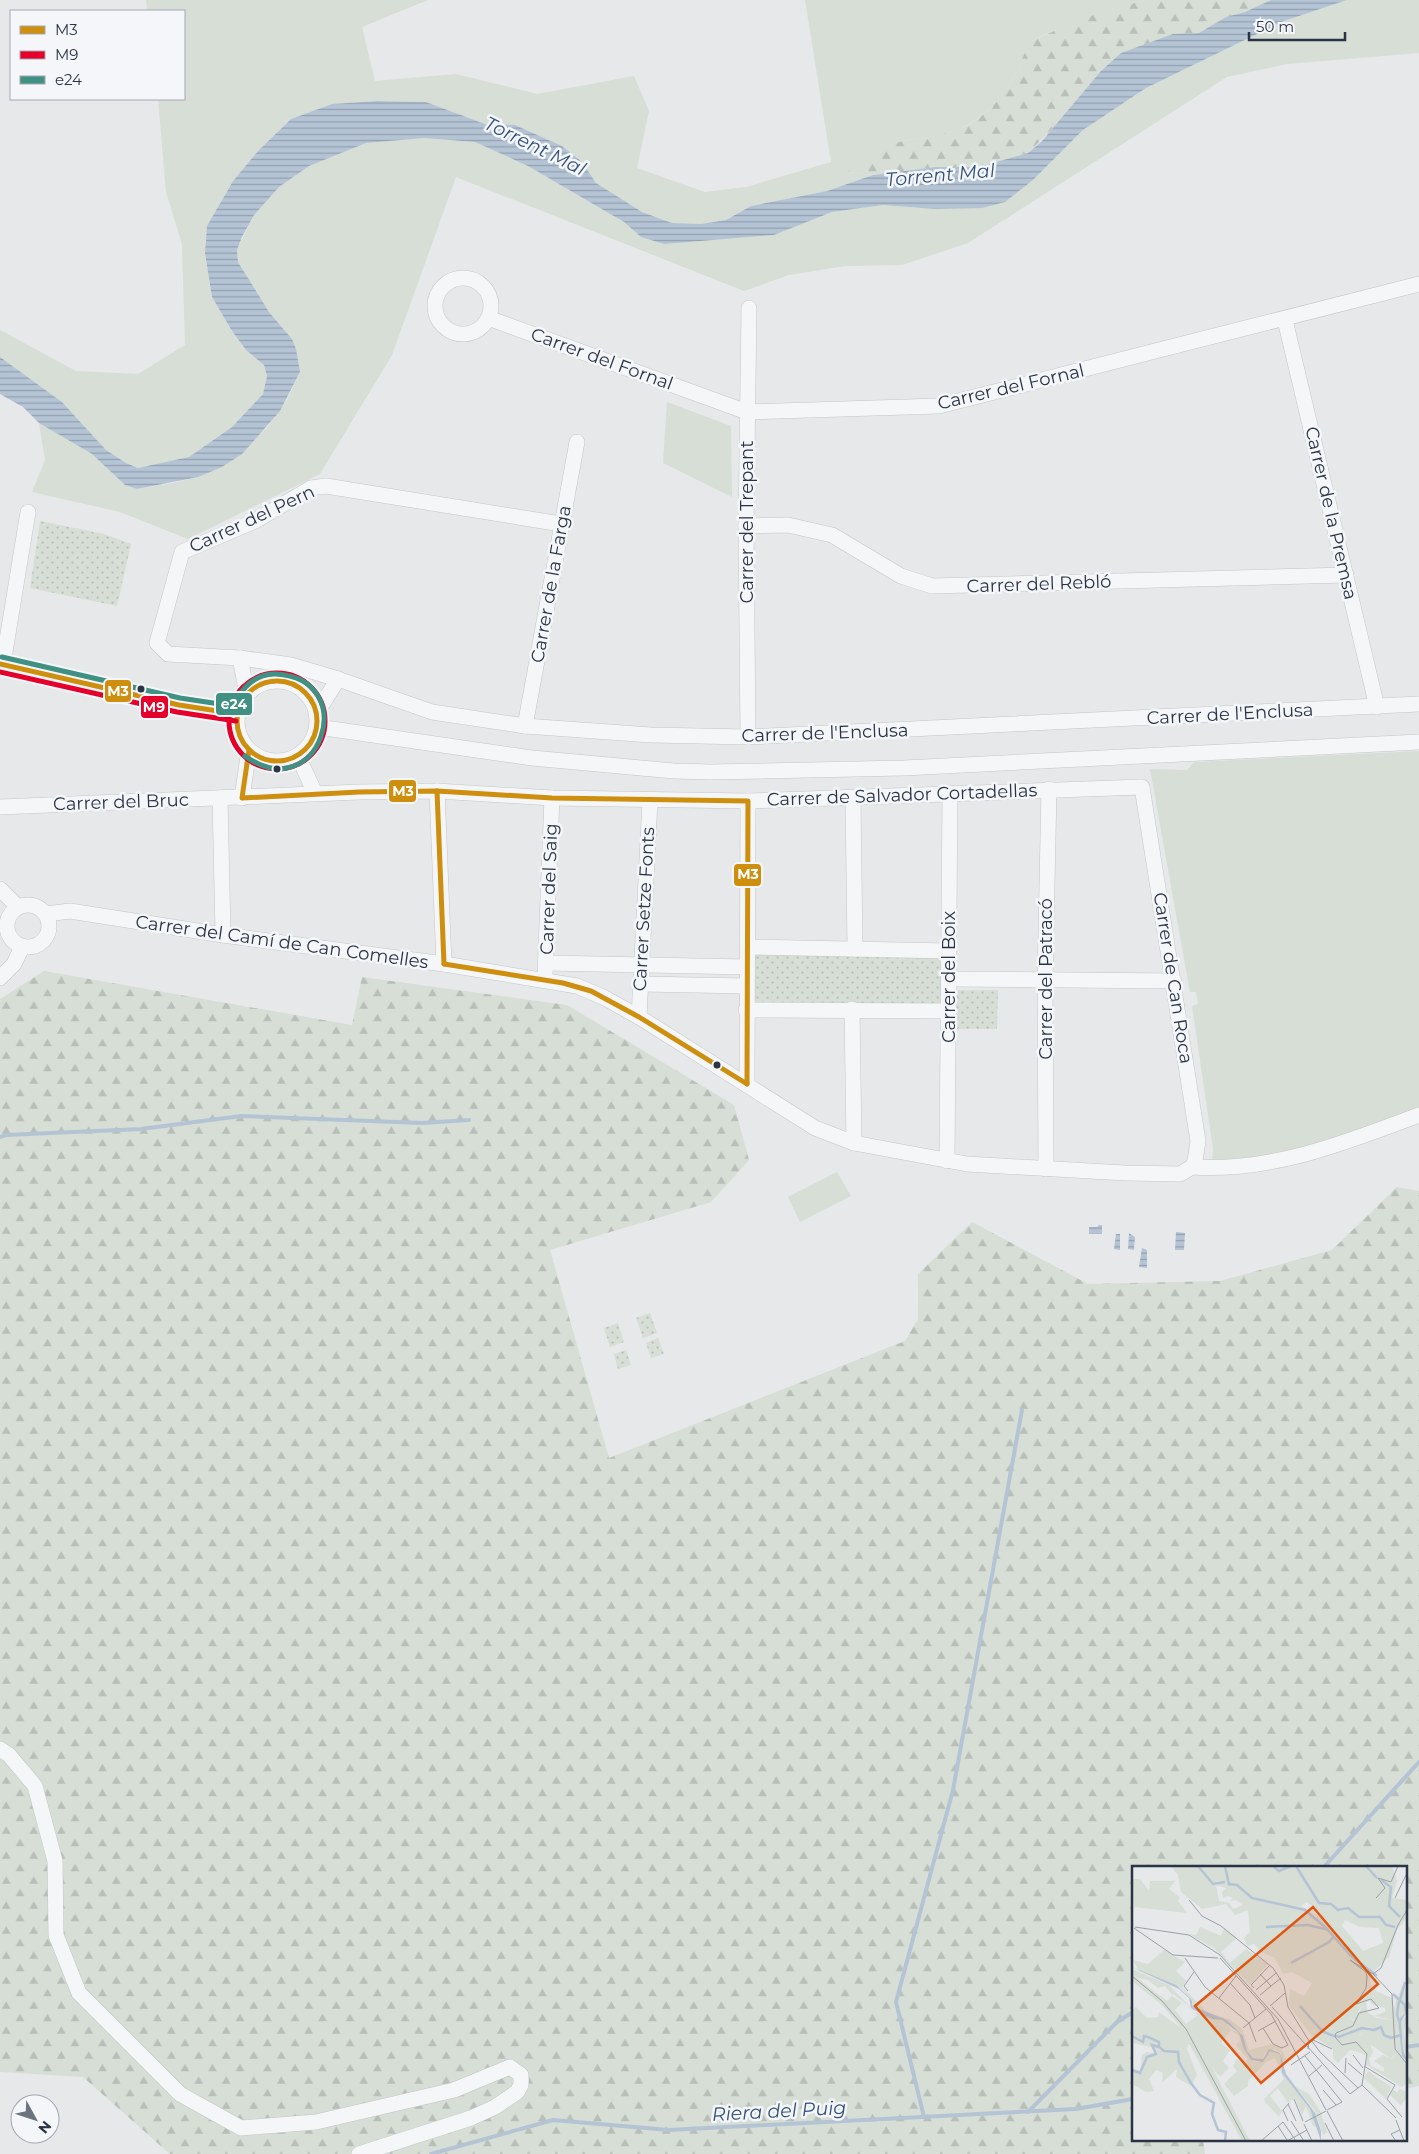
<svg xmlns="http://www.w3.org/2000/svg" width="1419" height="2154" font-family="Montserrat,sans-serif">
<defs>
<pattern id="forest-firs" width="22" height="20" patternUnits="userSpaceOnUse" patternTransform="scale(1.25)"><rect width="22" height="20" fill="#d6ded6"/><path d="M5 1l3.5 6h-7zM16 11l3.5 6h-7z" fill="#b8bfb9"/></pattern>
<pattern id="park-dots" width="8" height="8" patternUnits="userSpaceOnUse" patternTransform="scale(1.25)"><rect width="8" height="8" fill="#d6ded6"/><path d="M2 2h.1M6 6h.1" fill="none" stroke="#b8bfb9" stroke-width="1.8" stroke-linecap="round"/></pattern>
<pattern id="water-rules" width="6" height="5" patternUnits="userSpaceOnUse" patternTransform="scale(1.25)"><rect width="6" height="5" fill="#b4c4d5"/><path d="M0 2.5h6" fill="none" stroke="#93a0af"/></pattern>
</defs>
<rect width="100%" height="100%" fill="#e6e8ea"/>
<g fill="#d6ded6">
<path d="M 146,0 L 428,0 L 362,27 L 375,81 L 456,74 L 537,94 L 634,76 L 649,111 L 637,168 L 705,192 L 746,187 L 831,162 L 805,0 L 1145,0 C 1114,9 1085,16 1056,30 C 1049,33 1041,35 1035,40 C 1025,48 1022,61 1017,72 C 1005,94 990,112 969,124 C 947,138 923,136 899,142 C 880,147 863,159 848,172 L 873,175 L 827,191 L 751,206 L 726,220 L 701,224 L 672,223 L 642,212 L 616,198 L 596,183 L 582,162 L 562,146 L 515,125 L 485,124 L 426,102 L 377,101 L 332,104 L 291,119 L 258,151 L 233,181 L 207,226 L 205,253 L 212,297 L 232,331 L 246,350 L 264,365 L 267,376 L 263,394 L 232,427 L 189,457 L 139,468 L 126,463 L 106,450 L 62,402 L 0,357 L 0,330 L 76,371 L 138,374 L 185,345 L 182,244 L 166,192 L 158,99 L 184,99 L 184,11 L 147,11 Z"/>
<path d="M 1347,0 L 1419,0 L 1419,53 L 1287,64 L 1227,77 L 968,243 L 902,265 L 845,266 L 789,275 L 744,291 L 456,177 L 392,355 L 320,474 L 188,539 L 120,512 L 32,492 L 45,460 L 39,423 L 92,454 L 125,485 L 137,489 L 173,483 L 198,477 L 266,429 L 287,400 L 300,372 L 285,330 L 269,312 L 250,282 L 238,262 L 237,250 L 254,215 L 278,187 L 309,166 L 342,152 L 366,143 L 388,140 L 424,138 L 475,142 L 528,166 L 624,222 L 641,237 L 714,240 L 774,235 L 832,212 L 883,205 L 934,209 L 1033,180 L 1083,130 L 1146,88 L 1284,21 Z"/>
<path d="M 667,402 L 731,426 L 732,497 L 663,463 Z"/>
<path d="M 1419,751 L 1419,1111 L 1271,1158 L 1212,1160 L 1213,1149 L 1192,1006 L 1198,1004 L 1196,992 L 1190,992 L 1150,769 L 1187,770 L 1194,762 Z"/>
<path d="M 837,1172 L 851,1196 L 800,1222 L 788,1197 Z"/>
</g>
<g fill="url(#forest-firs)">
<path d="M 1145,0 L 1271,0 L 1245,12 L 1226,17 L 1199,33 L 1173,34 L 1068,113 L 1028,153 L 979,167 L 935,167 L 873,175 L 847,172 C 862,159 879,147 899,142 C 924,136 948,137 972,123 C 991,110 1006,93 1017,72 C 1021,64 1023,53 1030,45 C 1036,37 1047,35 1056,30 C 1084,16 1114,9 1145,0 Z"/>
<path d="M 44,971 L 352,1025 L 362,977 L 567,1005 L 734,1105 L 749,1160 L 711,1202 L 550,1250 L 609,1458 L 905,1341 L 918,1319 L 918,1274 L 972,1222 L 1088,1284 L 1220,1281 L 1332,1250 L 1397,1187 L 1419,1191 L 1419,2086 L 1405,2089 L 1405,1868 L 1133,1868 L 1133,2140 L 1203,2140 L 1205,2154 L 170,2154 L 83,2077 L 0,2072 L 0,999 Z"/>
</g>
<g fill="url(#park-dots)">
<path d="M 40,521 L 104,534 L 131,544 L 117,606 L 30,588 Z"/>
<path d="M 748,947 L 949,951 L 949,1011 L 746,1010 Z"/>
<path d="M 956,990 L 998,990 L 997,1029 L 955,1029 Z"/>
<path d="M 650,1313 L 657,1333 L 643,1338 L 636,1318 Z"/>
<path d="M 618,1323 L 624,1342 L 610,1347 L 604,1328 Z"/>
<path d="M 658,1338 L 664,1354 L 651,1358 L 646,1343 Z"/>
<path d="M 626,1350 L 631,1365 L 618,1369 L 614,1354 Z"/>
</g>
<g fill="url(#water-rules)">
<path d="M 1271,0 L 1347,0 L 1284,21 L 1146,88 L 1083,130 L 1033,180 L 1005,202 L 982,208 L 934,209 L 883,205 L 832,212 L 774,235 L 664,244 L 641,237 L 624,222 L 528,166 L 475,142 L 424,138 L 366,143 L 309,166 L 279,187 L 254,215 L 242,237 L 237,250 L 238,262 L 269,312 L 292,339 L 296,349 L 300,372 L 280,411 L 242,454 L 222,467 L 198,477 L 137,489 L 125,485 L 92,454 L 39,423 L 23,407 L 0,394 L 0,357 L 62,402 L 106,450 L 126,463 L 138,468 L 189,457 L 232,427 L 263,394 L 267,376 L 264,365 L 246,350 L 232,331 L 212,297 L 205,253 L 207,226 L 233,181 L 258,151 L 291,119 L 332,104 L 377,101 L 426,102 L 485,124 L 515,125 L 562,146 L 582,162 L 596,183 L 642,212 L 672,223 L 701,224 L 726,220 L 751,206 L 827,191 L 873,175 L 935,167 L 979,167 L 1028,153 L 1042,141 L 1101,71 L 1121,53 L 1173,34 L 1199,33 L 1226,17 L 1245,12 Z"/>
<path d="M 1099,1225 L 1102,1225 L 1102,1234 L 1089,1234 L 1089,1227 L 1097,1227 Z"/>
<path d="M 1176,1232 L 1185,1233 L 1184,1250 L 1175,1250 Z"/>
<path d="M 1129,1233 L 1135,1237 L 1134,1250 L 1128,1249 Z"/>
<path d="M 1116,1234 L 1120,1234 L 1120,1250 L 1114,1249 Z"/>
<path d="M 1142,1248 L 1147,1250 L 1147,1268 L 1139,1267 Z"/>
</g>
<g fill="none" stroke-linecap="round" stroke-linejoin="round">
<g stroke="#b4c4d5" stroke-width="4">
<path d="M 0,1137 L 6,1135 L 141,1129 L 241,1116 L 422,1123 L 469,1120"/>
<path d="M 1323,1868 L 1419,1762"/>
<path d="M 1405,2047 L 1419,2045"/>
<path d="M 1028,2112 L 1117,2022 L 1133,2012"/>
<path d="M 924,2117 L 896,2002 L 953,1790 L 1022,1410"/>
<path d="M 431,2154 L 553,2120 L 669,2130 L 1076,2109 L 1133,2099"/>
</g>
<defs>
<g id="minor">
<circle cx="463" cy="306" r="28"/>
<path d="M 488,318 L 747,412 L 939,406 L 1419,284"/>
<path d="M 1285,320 L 1377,707"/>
<path d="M 561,524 L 326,486 L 311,488 L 255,521 L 182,552 L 157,643 L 168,654 L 240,658 L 291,665 L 338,679 L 432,712 L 525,726 L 651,735 L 748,737 L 1419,704"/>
<path d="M 746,526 L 788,525 L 832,535 L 901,576 L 932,586 L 1346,575"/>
<path d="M 240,658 L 247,694"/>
<path d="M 0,664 L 179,705 L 237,714"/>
<path d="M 3,664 L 28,512"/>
<circle cx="277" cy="721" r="40"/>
<path d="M 316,709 L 323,703 L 338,679"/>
<path d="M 525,726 L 577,442"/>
<path d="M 318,727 L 532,758 L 674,771 L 710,772 L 904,768 L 1419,742"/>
<path d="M 748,737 L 746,526 L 749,308"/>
<path d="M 298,756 L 315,793"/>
<path d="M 437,791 L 444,964"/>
<path d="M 220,798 L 223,935"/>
<path d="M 242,798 L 249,750"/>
<path d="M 853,798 L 855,949"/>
<path d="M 0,807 L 359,792 L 437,791 L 552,798 L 748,801 L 1142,787 L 1198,1141 L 1195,1161 L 1192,1167 L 1180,1174 L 1125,1173 L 967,1164 L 854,1143 L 815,1128 L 639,1017 L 605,998 L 577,986 L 444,964 L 223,935 L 70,911 L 46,914"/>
<path d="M 0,889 L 18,907"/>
<circle cx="28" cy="926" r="21"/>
<path d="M 748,947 L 949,951"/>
<path d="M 546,963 L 747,967"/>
<path d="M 545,974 L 552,798"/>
<path d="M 0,978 L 14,964 L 22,947"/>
<path d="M 949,979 L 1174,981"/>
<path d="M 641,984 L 747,986"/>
<path d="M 852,1009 L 854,1143"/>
<path d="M 746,1010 L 949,1011"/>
<path d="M 639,1017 L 650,801"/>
<path d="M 747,1084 L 748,801"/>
<path d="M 947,1161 L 950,793"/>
<path d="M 1192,1167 C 1272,1172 1345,1143 1419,1115"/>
<path d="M 1046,1169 L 1045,981 L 1049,789"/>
<path d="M 0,1749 L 9,1755 L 35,1786 L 55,1861 L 56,1935 L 79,1993 L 180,2094 L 241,2128 L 316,2122 L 454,2090 L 510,2067 L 521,2075 L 521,2085 L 517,2092 L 495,2107 L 471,2118 L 359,2154"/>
</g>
</defs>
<use href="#minor" stroke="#c4c6c8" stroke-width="16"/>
<use href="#minor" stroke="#f5f6f7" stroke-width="15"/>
<defs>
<g id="bus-1">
<path d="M 0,664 L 179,705 L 237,714"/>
<circle cx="277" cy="721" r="40"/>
<path d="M 249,750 L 242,798 L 359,792 L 437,791 L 552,798 L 748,801 L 747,1084"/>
<path d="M 437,791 L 444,964"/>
<path d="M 444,964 L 563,983 L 591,991 L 639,1017 L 747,1084"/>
</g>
<g id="bus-2">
<path d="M 0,672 L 177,712 L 236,721"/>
<circle cx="277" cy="721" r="48"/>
</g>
<path id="bus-3" d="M 2,657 L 180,698 L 233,706 C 241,689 255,673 276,674 C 363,679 319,809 245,756"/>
</defs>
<use href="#bus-1" stroke="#f4f6f9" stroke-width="9"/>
<use href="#bus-2" stroke="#f4f6f9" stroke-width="9"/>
<use href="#bus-3" stroke="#f4f6f9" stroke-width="9"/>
<use href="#bus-1" stroke="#ce8f0e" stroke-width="5"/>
<use href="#bus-2" stroke="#e4002b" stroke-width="5"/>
<use href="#bus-3" stroke="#409183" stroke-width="5"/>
</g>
<g fill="#2b3445" stroke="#f4f6f9" stroke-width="2">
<circle cx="141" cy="689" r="4.5"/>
<circle cx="277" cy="769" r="4.5"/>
<circle cx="717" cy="1065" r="4.5"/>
</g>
<g text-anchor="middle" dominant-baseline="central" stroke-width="5" stroke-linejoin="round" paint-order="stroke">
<g font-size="18" fill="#2b3445" stroke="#f4f6f9">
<text transform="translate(602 359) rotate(20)">Carrer del Fornal</text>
<text transform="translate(1011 387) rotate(-13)">Carrer del Fornal</text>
<text transform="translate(1331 513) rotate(77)">Carrer de la Premsa</text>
<text transform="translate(252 519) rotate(-25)">Carrer del Pern</text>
<text transform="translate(747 522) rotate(-90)">Carrer del Trepant</text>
<text transform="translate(551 584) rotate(-80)">Carrer de la Farga</text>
<text transform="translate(1039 584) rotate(-2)">Carrer del Rebló</text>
<text transform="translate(1230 714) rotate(-3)">Carrer de l'Enclusa</text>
<text transform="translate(825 733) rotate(-2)">Carrer de l'Enclusa</text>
<text transform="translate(902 795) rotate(-2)">Carrer de Salvador Cortadellas</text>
<text transform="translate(121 802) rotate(-2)">Carrer del Bruc</text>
<text transform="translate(549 889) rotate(-88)">Carrer del Saig</text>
<text transform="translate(644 909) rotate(-87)">Carrer Setze Fonts</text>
<text transform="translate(282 942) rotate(8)">Carrer del Camí de Can Comelles</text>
<text transform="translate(949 977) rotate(-90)">Carrer del Boix</text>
<text transform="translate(1173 978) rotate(81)">Carrer de Can Roca</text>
<text transform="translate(1046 979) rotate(-90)">Carrer del Patracó</text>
</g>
<g font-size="19" font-style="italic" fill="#34527a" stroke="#f4f6f9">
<text transform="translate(535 146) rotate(26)">Torrent Mal</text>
<text transform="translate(940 175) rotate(-5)">Torrent Mal</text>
<text transform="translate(779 2111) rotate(-3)">Riera del Puig</text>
</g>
</g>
<g transform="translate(1132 1866)">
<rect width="275" height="275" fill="#e6e8ea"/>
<path d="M 68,61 L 89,70 L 92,62 L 105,72 L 89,86 L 98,97 L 114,83 L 136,98 L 118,119 L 82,82 L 57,68 L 64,69 ZM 32,84 L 53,96 L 44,105 L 54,115 L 50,121 L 76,147 L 97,153 L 110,163 L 117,184 L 140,178 L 149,182 L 154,193 L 150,196 L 149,187 L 142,183 L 134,186 L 130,193 L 120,191 L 115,185 L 111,170 L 95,154 L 60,140 L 57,131 L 49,122 L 7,105 L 1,94 L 16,98 ZM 0,108 L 35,135 L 40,130 L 50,137 L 43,144 L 54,158 L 66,149 L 107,167 L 115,189 L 122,196 L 131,195 L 138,185 L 148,188 L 150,207 L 178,243 L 185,260 L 181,260 L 174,240 L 170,249 L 163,232 L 156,237 L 146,222 L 138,230 L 150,245 L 147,251 L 133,236 L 132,233 L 152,213 L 143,192 L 134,196 L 116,215 L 116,220 L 102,230 L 92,218 L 105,205 L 101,200 L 104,195 L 102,193 L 113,196 L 116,193 L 104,179 L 108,175 L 107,170 L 99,164 L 89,177 L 98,184 L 91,195 L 97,202 L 88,211 L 81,203 L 118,275 L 110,275 L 47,159 L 30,139 L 0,115 ZM 234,135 L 235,146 L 245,152 L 262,154 L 264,158 L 266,186 L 259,193 L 238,178 L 241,186 L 238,192 L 229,187 L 232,183 L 228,169 L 238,162 L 236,161 L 214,169 L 216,164 L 212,161 L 218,151 L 221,155 ZM 236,205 L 259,221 L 254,233 L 232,212 ZM 268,223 L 275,226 L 275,232 L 269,239 L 258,229 L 261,224 L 265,226 Z" fill="#d6ded6"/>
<path d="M 39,0 L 260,0 L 265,15 L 260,32 L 275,34 L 275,52 L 265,63 L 257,91 L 239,108 L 238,117 L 244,125 L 260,132 L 261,144 L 264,135 L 261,126 L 266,131 L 270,120 L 274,121 L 275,145 L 266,154 L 269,179 L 275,195 L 275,217 L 270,221 L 233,198 L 236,189 L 239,200 L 252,206 L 252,202 L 242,195 L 251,189 L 260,193 L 266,186 L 262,154 L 242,150 L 253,146 L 253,142 L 241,139 L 237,134 L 227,143 L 223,155 L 218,151 L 212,161 L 216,163 L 215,170 L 230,160 L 239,164 L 228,168 L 232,183 L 229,187 L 218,184 L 206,197 L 201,192 L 201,183 L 180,170 L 157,140 L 158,123 L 172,130 L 180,117 L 160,106 L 151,108 L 143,92 L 129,86 L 122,78 L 115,80 L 112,72 L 118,66 L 116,44 L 103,49 L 94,38 L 70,43 L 49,26 L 46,9 ZM 84,19 L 94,22 L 90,26 L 91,32 L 96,30 L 101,32 L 98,35 L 104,34 L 111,39 L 101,43 L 97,37 L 87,35 ZM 175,36 L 190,49 L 190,53 L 169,40 ZM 213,54 L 228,61 L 247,62 L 251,77 L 231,85 L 210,60 ZM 3,13 L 8,13 L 17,25 L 18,15 L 43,15 L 37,23 L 48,31 L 46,35 L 55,47 L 2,41 L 0,14 ZM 0,103 L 37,119 L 59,142 L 40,127 L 42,131 L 60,146 L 90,154 L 99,163 L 61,147 L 43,132 L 33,120 L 26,122 L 16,114 L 6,112 L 0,108 ZM 4,141 L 15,152 L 26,151 L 27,146 L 49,162 L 57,176 L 55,183 L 65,209 L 59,220 L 44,211 L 45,203 L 30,217 L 31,207 L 24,204 L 17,213 L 22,225 L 14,226 L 2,219 L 0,227 L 0,202 L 8,205 L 10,190 L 14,186 L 25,188 L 19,181 L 0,177 L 0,143 ZM 275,149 L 272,166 L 275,189 L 271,183 L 269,156 Z" fill="#d6ded6" fill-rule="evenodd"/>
<path d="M 164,221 L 177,228 L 188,245 L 195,266 L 191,269 L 183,245 Z" fill="#d6ded6"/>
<path d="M 0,101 L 44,119 L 57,131 L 60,135 L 60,140 L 95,154 L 111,170 L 115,185 L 121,192 L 131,193 L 137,183 L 148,187 L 154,208 L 183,247 L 189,265 L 189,275 L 178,243 L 150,207 L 148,188 L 138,185 L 131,196 L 119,194 L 112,183 L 107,167 L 90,154 L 80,153 L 62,144 L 59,142 L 57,132 L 47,123 ZM 275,145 L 269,156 L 271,183 L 275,195 L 270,190 L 266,154 Z" fill="#b4c4d5"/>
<path fill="none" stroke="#b4c4d5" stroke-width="2.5" d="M 66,0 L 81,18 L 93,16M 93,0 L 97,18 L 105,19 L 120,32 L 173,44 L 194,62 L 219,90 L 245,110M 141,0 L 147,5 L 159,0M 164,0 L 187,37 L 199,38 L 206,44 L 216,42 L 227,51 L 248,51 L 254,59 L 263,61M 234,0 L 245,12M 249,14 L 259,21 L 257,40 L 268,51M 134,61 L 176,59 L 197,64M 159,97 L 197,76 L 202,70M 261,128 L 273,139 L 274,146M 268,134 L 273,116M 267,135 L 265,149 L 267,155M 168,140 L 190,165 L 199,169 L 207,171 L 230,162 L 242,164 L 249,161 L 252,169 L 259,172 L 269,169M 0,170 L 11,176 L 12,170 L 16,171 L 27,176 L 27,181 L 32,185 L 46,186 L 47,196 L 59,217 L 68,229 L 82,237 L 80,248 L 86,264 L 94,266 L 93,275M 0,204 L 8,207 L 15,191 L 24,188 L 20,179 L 27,181"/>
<path fill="none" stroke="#9ba0a8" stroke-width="1" d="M 244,32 L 253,22 L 246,12 L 259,16 L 266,0M 263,32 L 275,7M 57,34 L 70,50 L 89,60 L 141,102 L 152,119 L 156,141 L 177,175 L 176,183M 275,44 L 266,59 L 249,102 L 241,108 L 260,128 L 263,183 L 275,198M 3,61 L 57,69 L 88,89 L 146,153 L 194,244M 2,62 L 41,89 L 86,92M 53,92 L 73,121 L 117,157 L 124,176M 88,92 L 139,148 L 156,179 L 150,182 L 141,178 L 131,162M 128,108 L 139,120M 0,110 L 30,135 L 54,163 L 114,275M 98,117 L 118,139 L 123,152M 122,122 L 119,119 L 138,99M 124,124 L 144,107M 56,125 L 52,120 L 62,106M 128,129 L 149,112M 87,132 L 104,110M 138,140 L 153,127M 140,141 L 218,228 L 230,219M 111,162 L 134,143M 126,165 L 144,155M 179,173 L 200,183M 179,174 L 188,186 L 226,222M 221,189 L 231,202M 173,190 L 210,236 L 195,244M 216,197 L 230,209M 159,199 L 178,186M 232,200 L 263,219 L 255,233 L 270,251M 213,207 L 214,192M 177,210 L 190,199M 230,219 L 235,188 L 224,176 L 210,179 L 203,171 L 204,167 L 221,160 L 227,147 L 247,142 L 239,133 L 224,138 L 234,122 L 235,111 L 234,106 L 218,94 L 241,108M 230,219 L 264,252M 191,224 L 204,239M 162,233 L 171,255M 156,238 L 164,255M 195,245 L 211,275M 264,254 L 272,275M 156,255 L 151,244 L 157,237M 159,255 L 172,275M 151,256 L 164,275M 173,256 L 194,245M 193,257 L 202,275M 172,258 L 180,275M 146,260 L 155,274M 129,275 L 151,256M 155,275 L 175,264M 264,275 L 259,268 L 268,264"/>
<path fill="#df570f" fill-opacity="0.15" stroke="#df570f" stroke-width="2.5" d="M 181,41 L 246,118 L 129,217 L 63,140 Z"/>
<rect width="275" height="275" fill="none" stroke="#2b3445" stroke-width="2.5"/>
</g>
<g stroke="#f4f6f9" stroke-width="2">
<rect x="104" y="679" width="28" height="24" rx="5" fill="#ce8f0e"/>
<rect x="215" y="692" width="38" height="24" rx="5" fill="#409183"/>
<rect x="140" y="695" width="29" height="24" rx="5" fill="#e4002b"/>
<rect x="388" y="779" width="29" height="24" rx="5" fill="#ce8f0e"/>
<rect x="733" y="863" width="29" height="24" rx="5" fill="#ce8f0e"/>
</g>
<g font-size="14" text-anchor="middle" font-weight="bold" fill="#fff">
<text x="118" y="696">M3</text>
<text x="234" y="709">e24</text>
<text x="154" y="712">M9</text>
<text x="403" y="796">M3</text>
<text x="748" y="879">M3</text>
</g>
<rect x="10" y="10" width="175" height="90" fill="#f4f6f9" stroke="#a4a8b1"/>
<rect x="20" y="26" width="25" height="8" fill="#ce8f0e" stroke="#a4a8b1"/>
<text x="55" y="35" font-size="15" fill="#2b3445">M3</text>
<rect x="20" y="51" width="25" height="8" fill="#e4002b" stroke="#a4a8b1"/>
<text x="55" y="60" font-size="15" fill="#2b3445">M9</text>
<rect x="20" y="76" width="25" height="8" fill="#409183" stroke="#a4a8b1"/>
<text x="55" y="85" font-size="15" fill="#2b3445">e24</text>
<g transform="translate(35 2119) rotate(130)"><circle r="24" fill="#f4f6f9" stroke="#a4a8b1"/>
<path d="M0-4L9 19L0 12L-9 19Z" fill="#6c737f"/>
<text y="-8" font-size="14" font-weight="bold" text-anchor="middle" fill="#2b3445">N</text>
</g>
<path d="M1249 32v8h96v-8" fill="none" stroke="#2b3445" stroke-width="2.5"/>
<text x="1256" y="32" font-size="15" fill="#2b3445" stroke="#f4f6f9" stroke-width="4" paint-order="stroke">50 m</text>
</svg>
